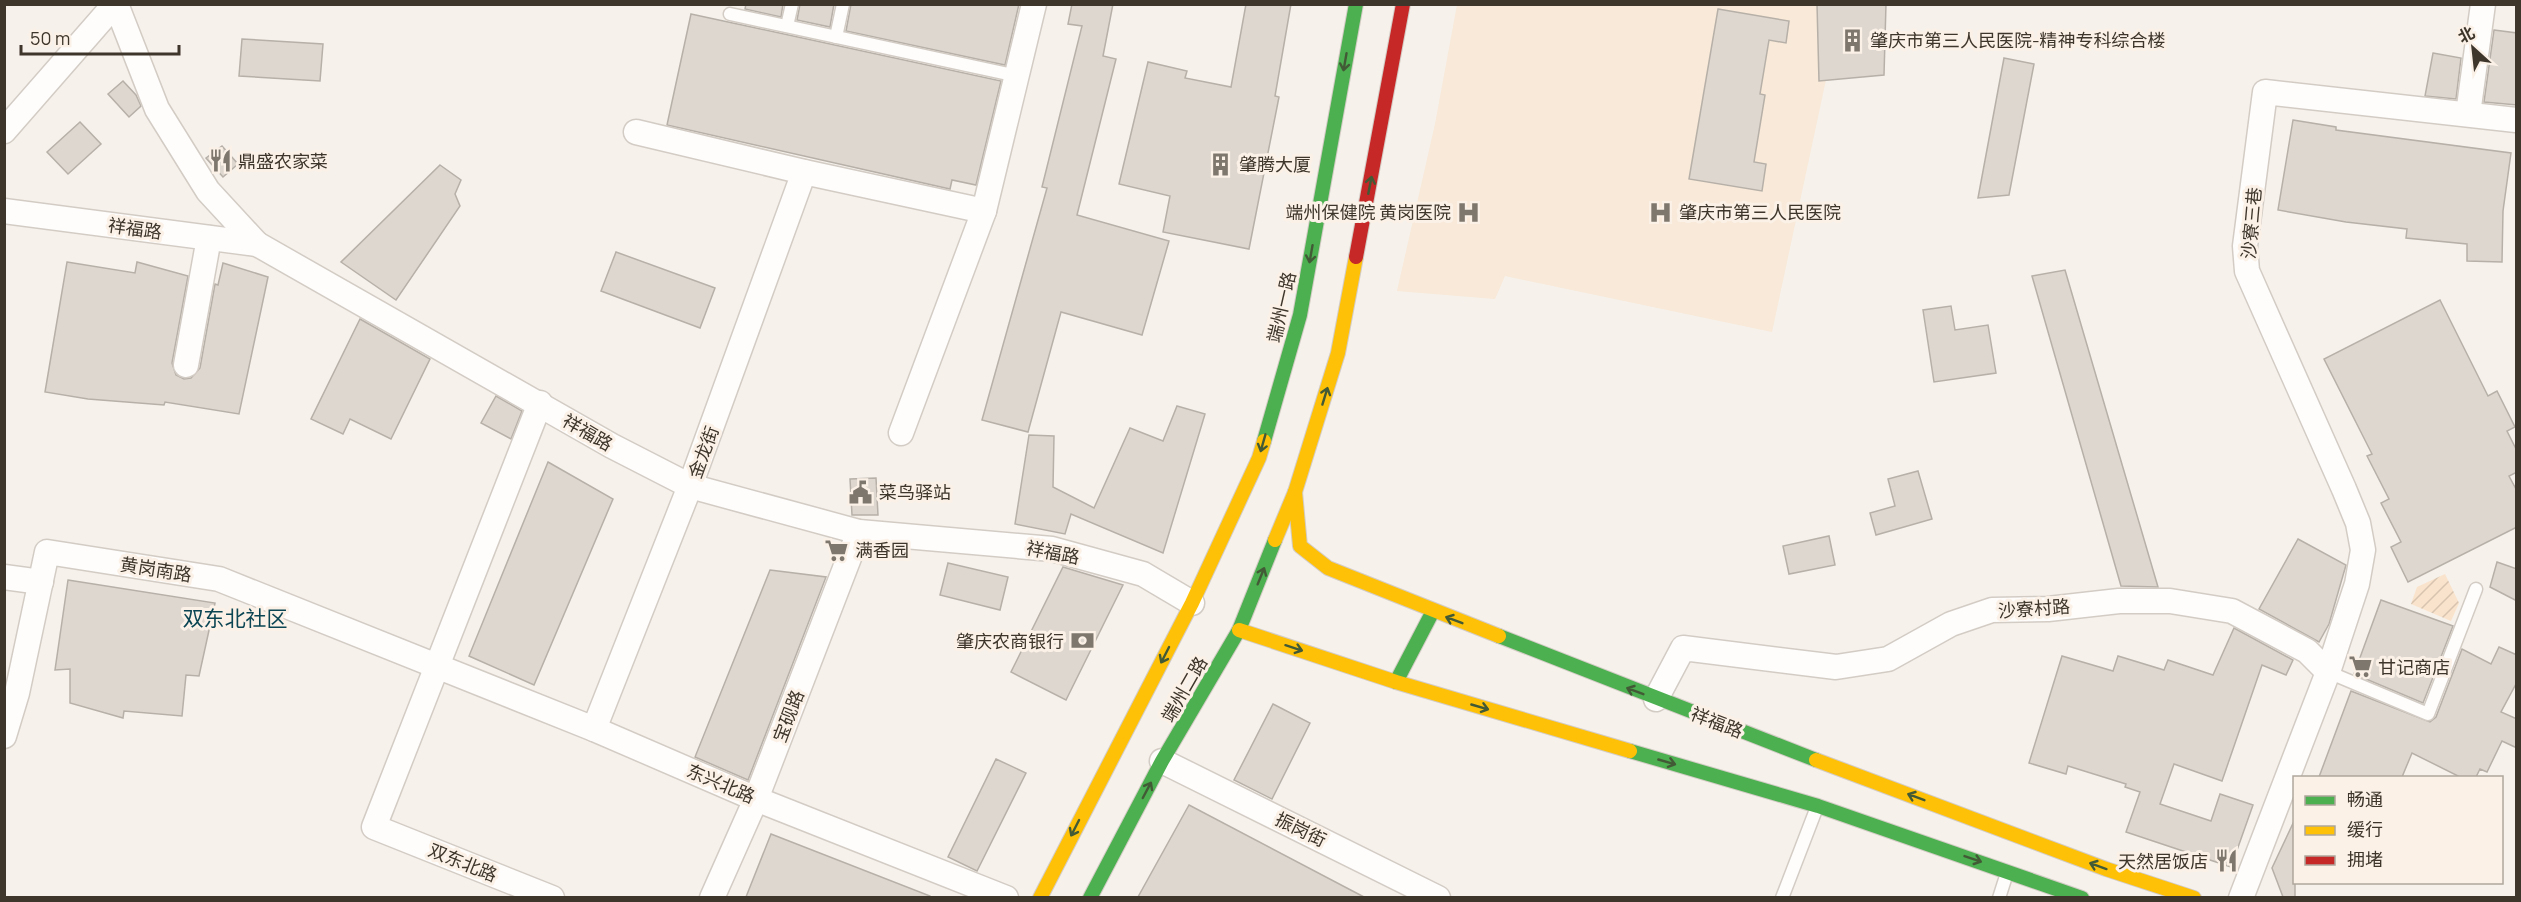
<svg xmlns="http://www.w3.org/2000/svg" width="2521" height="902" font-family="Manrope,'Noto Sans SC',sans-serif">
<defs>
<pattern id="garden-furrows" width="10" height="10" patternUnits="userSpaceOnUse" patternTransform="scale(1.5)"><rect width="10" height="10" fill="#fae3cc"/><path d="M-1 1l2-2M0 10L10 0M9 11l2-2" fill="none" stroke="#d7c3af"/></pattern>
</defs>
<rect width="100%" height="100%" fill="#f6f1eb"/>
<path fill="#f8e9d8" d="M 1457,5 L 1842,5 L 1772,332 L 1505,276 L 1495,299 L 1397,291 L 1435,124 Z"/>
<path fill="url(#garden-furrows)" d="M 2445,574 L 2459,603 L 2451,621 L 2411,604 L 2417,587 Z"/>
<g fill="#ded7d0" stroke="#b6b0a8" stroke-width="1.5">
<path d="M 746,4 L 783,4 L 781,17 L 745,9 Z"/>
<path d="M 800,4 L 834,4 L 830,27 L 797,20 Z"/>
<path d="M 851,4 L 1019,4 L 1005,65 L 846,31 Z"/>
<path d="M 1072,4 L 1113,4 L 1103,56 L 1116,59 L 1077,215 L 1169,241 L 1142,335 L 1061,312 L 1028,432 L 982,420 L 1047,188 L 1042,187 L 1082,26 L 1068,24 Z"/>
<path d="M 1246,4 L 1291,4 L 1275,96 L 1279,97 L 1249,249 L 1163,232 L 1170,196 L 1119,184 L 1148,62 L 1187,71 L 1185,78 L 1231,87 Z"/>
<path d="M 1817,4 L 1886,4 L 1884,75 L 1819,81 Z"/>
<path d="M 1718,9 L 1789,21 L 1786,43 L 1769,40 L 1760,94 L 1765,95 L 1754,162 L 1766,164 L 1762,191 L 1689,179 Z"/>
<path d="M 691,14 L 1001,81 L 976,185 L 952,180 L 950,189 L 667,125 Z"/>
<path d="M 2494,30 L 2517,33 L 2517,105 L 2484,102 Z"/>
<path d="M 242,39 L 323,44 L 320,81 L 239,76 Z"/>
<path d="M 2433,53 L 2461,58 L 2456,99 L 2425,96 Z"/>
<path d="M 2004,58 L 2034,64 L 2009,195 L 1978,198 Z"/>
<path d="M 123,81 L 136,95 L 141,106 L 129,117 L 108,94 Z"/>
<path d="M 2293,120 L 2336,127 L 2336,130 L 2511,153 L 2503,211 L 2502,262 L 2467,261 L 2467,244 L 2406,238 L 2407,229 L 2346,222 L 2278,210 Z"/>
<path d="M 80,122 L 101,144 L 68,174 L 47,152 Z"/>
<path d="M 222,146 L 238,164 L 223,177 L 206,158 Z"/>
<path d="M 440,165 L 461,180 L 455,194 L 460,206 L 396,300 L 341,262 Z"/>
<path d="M 616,252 L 715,288 L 700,328 L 601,291 Z"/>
<path d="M 67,262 L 135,273 L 137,262 L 188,276 L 172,363 L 176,375 L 184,379 L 191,378 L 200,368 L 215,284 L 218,285 L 223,263 L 268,277 L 239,414 L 165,402 L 164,405 L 88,399 L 45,392 Z"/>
<path d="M 2065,270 L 2158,587 L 2121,586 L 2032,276 Z"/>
<path d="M 2440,300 L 2488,396 L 2497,391 L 2515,427 L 2507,431 L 2517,451 L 2517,472 L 2509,476 L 2517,491 L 2517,527 L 2408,582 L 2391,547 L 2401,542 L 2381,503 L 2389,499 L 2367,456 L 2372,454 L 2324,359 Z"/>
<path d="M 1951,306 L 1955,330 L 1988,325 L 1996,373 L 1934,382 L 1923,310 Z"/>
<path d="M 360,319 L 430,359 L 391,439 L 350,419 L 343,434 L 311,419 Z"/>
<path d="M 496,396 L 522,411 L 511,439 L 481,423 Z"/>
<path d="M 1177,406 L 1205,414 L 1163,553 L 1071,514 L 1065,534 L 1015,524 L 1029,435 L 1054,436 L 1053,487 L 1094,508 L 1130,428 L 1163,441 Z"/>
<path d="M 548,462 L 613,499 L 534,685 L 469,656 Z"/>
<path d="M 1918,471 L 1932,519 L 1876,535 L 1870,513 L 1895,506 L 1888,479 Z"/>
<path d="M 876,478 L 878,515 L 852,515 L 850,479 Z"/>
<path d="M 1829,536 L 1835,565 L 1789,574 L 1783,546 Z"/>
<path d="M 2298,539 L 2346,565 L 2329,624 L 2319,642 L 2259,609 Z"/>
<path d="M 2497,562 L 2517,569 L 2517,601 L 2490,587 Z"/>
<path d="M 948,563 L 1008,577 L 1000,610 L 940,595 Z"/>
<path d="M 1063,567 L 1123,585 L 1066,700 L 1011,672 Z"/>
<path d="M 770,570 L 826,577 L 748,780 L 695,757 Z"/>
<path d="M 68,580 L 215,603 L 199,676 L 186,675 L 182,716 L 124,711 L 123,718 L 70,703 L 70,669 L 55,670 Z"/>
<path d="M 2381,600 L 2453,626 L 2423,703 L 2354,674 Z"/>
<path d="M 2234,628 L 2293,660 L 2286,675 L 2262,665 L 2222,781 L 2174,764 L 2160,804 L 2211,821 L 2220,794 L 2253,805 L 2231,867 L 2126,832 L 2140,792 L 2125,787 L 2126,784 L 2068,766 L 2066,774 L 2029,763 L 2062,656 L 2113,671 L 2118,656 L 2164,670 L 2168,660 L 2213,675 Z"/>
<path d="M 2499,647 L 2517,655 L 2517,682 L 2501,712 L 2517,719 L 2517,748 L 2502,741 L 2487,772 L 2480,769 L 2476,777 L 2460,777 L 2412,753 L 2402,777 L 2319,777 L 2351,691 L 2430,722 L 2436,717 L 2462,649 L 2491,664 Z"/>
<path d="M 1273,704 L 1310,723 L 1272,799 L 1234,780 Z"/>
<path d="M 996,759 L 1026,773 L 977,871 L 948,857 Z"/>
<path d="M 1189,805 L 1364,897 L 1138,897 Z"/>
<path d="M 2295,819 L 2295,897 L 2283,897 L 2272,868 Z"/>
<path d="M 771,834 L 930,896 L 930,897 L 746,897 Z"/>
</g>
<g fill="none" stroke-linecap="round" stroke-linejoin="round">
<defs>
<g id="lane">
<path d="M 730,14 L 1017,76"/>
<path d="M 787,26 L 792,4"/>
<path d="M 836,37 L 843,4"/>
<path d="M 2328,672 L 2428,714 L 2476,589"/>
<path d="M 1782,898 L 1817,807"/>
<path d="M 1999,898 L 2007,873"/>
</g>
<g id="street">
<path d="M 116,4 L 157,109 L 208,191 L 257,244"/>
<path d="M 2468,114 L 2483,4"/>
<path d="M 4,131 L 115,4"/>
<path d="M 636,132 L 804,172 L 984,211"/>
<path d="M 4,211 L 257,244 L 612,446 L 690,486 L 859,532 L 1052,549 L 1143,574 L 1192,603"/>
<path d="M 186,365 L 209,238"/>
<path d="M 540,403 L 374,827 L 552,898"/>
<path d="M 901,433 L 984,211 L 1034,4"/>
<path d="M 4,577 L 41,582"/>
<path d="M 1656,699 L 1683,648 L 1836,667 L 1888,659 L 1951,624 L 1992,610 L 2048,609 L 2119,601 L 2170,601 L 2232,611 L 2307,651 L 2328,672"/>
<path d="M 594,729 L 690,486 L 804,172"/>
<path d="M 4,736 L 17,693 L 47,552 L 219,579 L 594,729 L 756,799 L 1006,898"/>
<path d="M 1162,761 L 1438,898"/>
<path d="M 712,898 L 756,799 L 859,532"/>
<path d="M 2241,898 L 2328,672 L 2357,584 L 2363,550 L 2358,523 L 2344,489 L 2247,271 L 2245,246 L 2265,92 L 2516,120"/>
</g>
<g id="fast">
<path d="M 1264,441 L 1300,315 L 1356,4"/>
<path d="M 1499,636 L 1816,760"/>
<path d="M 1396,682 L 1433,611"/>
<path d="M 1630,751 L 1818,806 L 2082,898"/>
<path d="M 1090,898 L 1162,761 L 1239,630 L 1275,540"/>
</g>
<g id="slow">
<path d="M 1295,492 L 1300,546 L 1328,568 L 1499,636"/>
<path d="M 1275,540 L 1295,492 L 1338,353 L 1356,257"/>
<path d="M 1239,630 L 1396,682 L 1630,751"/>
<path d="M 1816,760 L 2106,869 L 2194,898"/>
<path d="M 1040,898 L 1192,603 L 1259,458 L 1264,441"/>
</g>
<path id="jam" d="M 1356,257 L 1403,4"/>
</defs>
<use href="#lane" stroke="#d3ccc5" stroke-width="15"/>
<use href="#street" stroke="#d3ccc5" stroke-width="27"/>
<use href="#fast" stroke="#d3ccc5" stroke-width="16"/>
<use href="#slow" stroke="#d3ccc5" stroke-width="16"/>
<use href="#jam" stroke="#d3ccc5" stroke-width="16"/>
<use href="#lane" stroke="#fefdfc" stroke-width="12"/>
<use href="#street" stroke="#fefdfc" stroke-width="24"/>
<use href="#fast" stroke="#4caf50" stroke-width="14"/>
<use href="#slow" stroke="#ffc107" stroke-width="14"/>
<use href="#jam" stroke="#c62828" stroke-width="14"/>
</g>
<defs><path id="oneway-shaft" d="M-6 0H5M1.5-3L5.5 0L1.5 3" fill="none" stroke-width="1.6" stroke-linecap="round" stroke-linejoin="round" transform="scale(1.5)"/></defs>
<g stroke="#425a36">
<use href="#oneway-shaft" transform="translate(1345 62) rotate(100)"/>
<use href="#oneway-shaft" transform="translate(1370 185) rotate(-79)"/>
<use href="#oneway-shaft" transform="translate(1311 254) rotate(100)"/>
<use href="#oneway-shaft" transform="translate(1325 396) rotate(-73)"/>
<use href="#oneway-shaft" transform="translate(1263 443) rotate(106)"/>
<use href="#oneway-shaft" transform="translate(1261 576) rotate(-68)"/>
<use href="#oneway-shaft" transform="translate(1454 620) rotate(-159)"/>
<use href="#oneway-shaft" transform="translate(1294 648) rotate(18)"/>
<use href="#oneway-shaft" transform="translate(1165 655) rotate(117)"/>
<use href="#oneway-shaft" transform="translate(1635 691) rotate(-159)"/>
<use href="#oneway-shaft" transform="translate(1480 707) rotate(16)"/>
<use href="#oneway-shaft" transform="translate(1667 762) rotate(16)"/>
<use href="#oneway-shaft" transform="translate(1147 790) rotate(-62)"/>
<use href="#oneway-shaft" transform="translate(1916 797) rotate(-159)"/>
<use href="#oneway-shaft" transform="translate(1075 828) rotate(117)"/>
<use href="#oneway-shaft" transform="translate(1973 859) rotate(19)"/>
<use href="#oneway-shaft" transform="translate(2098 866) rotate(-160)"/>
</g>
<defs>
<symbol id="building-bare" viewBox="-9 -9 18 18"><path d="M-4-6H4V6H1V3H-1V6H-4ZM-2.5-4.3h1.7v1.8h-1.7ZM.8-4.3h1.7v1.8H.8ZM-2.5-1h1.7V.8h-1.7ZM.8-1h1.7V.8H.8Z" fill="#7e776e" stroke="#fbf1e7" stroke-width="2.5" paint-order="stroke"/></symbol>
<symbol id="restaurant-bare" viewBox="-9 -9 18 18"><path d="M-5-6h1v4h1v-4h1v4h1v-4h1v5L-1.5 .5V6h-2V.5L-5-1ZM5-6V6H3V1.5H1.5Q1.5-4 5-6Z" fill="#7e776e" stroke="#fbf1e7" stroke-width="2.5" paint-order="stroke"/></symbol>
<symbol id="hospital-bare" viewBox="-9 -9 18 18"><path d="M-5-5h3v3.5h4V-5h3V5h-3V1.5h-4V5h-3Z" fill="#7e776e" stroke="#fbf1e7" stroke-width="2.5" paint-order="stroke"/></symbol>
<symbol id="civic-bare" viewBox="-9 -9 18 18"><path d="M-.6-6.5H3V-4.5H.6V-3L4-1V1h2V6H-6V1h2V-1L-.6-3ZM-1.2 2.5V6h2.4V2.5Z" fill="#7e776e" stroke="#fbf1e7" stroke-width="2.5" paint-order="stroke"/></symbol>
<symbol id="supermarket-bare" viewBox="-9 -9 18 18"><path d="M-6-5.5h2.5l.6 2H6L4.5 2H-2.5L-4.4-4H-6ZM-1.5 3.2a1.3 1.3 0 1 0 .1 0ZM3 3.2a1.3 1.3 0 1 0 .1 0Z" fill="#7e776e" stroke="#fbf1e7" stroke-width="2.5" paint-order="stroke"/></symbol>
<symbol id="bank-bare" viewBox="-9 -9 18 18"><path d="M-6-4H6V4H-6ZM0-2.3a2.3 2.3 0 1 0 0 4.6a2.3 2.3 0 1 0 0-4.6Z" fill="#7e776e" stroke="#fbf1e7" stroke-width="2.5" paint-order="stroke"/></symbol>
</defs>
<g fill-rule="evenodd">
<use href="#building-bare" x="1836" y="24" width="33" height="33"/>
<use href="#restaurant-bare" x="204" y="144" width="33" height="33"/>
<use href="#building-bare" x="1204" y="148" width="33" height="33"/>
<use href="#hospital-bare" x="1452" y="196" width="33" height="33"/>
<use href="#hospital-bare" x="1644" y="196" width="33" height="33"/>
<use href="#civic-bare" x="844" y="476" width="33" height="33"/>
<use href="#supermarket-bare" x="820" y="534" width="33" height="33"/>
<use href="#bank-bare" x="1066" y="624" width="33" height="33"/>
<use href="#supermarket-bare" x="2344" y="650" width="33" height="33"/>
<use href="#restaurant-bare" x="2210" y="844" width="33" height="33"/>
</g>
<g text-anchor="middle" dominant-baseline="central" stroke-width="6" stroke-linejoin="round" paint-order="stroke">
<g font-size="18" fill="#3e352b" stroke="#fbf1e7" text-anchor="start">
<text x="1870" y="40">肇庆市第三人民医院-精神专科综合楼</text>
<text x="238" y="161">鼎盛农家菜</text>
<text x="1239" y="164">肇腾大厦</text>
<text x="1451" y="212" text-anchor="end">端州保健院 黄岗医院</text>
<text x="1679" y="212">肇庆市第三人民医院</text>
<text x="879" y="492">菜鸟驿站</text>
<text x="855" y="550">满香园</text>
<text x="1064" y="641" text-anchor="end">肇庆农商银行</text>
<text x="2378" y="667">甘记商店</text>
<text x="2208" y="861" text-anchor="end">天然居饭店</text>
</g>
<g font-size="18" fill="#3e352b" stroke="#fbf1e7">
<text transform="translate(2251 223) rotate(-85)">沙寮三巷</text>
<text transform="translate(135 228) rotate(8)">祥福路</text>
<text transform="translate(1281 307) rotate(-77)">端州一路</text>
<text transform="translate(588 432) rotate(30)">祥福路</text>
<text transform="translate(703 452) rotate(-70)">金龙街</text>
<text transform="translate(1053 552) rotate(11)">祥福路</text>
<text transform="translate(156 569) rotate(9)">黄岗南路</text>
<text transform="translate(2034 608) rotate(-4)">沙寮村路</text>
<text transform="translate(1184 689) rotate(-60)">端州二路</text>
<text transform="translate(788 716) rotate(-69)">宝砚路</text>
<text transform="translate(1717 722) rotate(21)">祥福路</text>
<text transform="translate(721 783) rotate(23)">东兴北路</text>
<text transform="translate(1301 829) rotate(26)">振岗街</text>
<text transform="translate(463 862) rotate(22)">双东北路</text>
</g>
<g font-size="21" fill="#0b4553" stroke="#fbf1e7">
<text x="235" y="618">双东北社区</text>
</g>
</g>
<rect width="2521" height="902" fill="none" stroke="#3e352b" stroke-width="12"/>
<rect x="2293" y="776" width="210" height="108" fill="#fbf1e7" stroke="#afa69c" stroke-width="1.5"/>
<rect x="2305" y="796" width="30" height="9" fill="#4caf50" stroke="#afa69c" stroke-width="1.5"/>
<text x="2347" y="806" font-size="18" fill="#3e352b">畅通</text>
<rect x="2305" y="826" width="30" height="9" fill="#ffc107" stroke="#afa69c" stroke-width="1.5"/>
<text x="2347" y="836" font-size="18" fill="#3e352b">缓行</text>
<rect x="2305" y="856" width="30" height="9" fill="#c62828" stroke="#afa69c" stroke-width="1.5"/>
<text x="2347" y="866" font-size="18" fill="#3e352b">拥堵</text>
<g transform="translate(2473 48) rotate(333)" stroke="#fbf1e7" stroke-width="4.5" paint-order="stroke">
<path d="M0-4.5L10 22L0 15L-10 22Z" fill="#3e352b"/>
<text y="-9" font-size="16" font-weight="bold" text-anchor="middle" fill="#3e352b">北</text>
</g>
<path d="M21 45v9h158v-9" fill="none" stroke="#3e352b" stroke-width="3"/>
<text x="30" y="45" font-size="18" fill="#3e352b" stroke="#fbf1e7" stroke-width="4.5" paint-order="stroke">50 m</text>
</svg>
